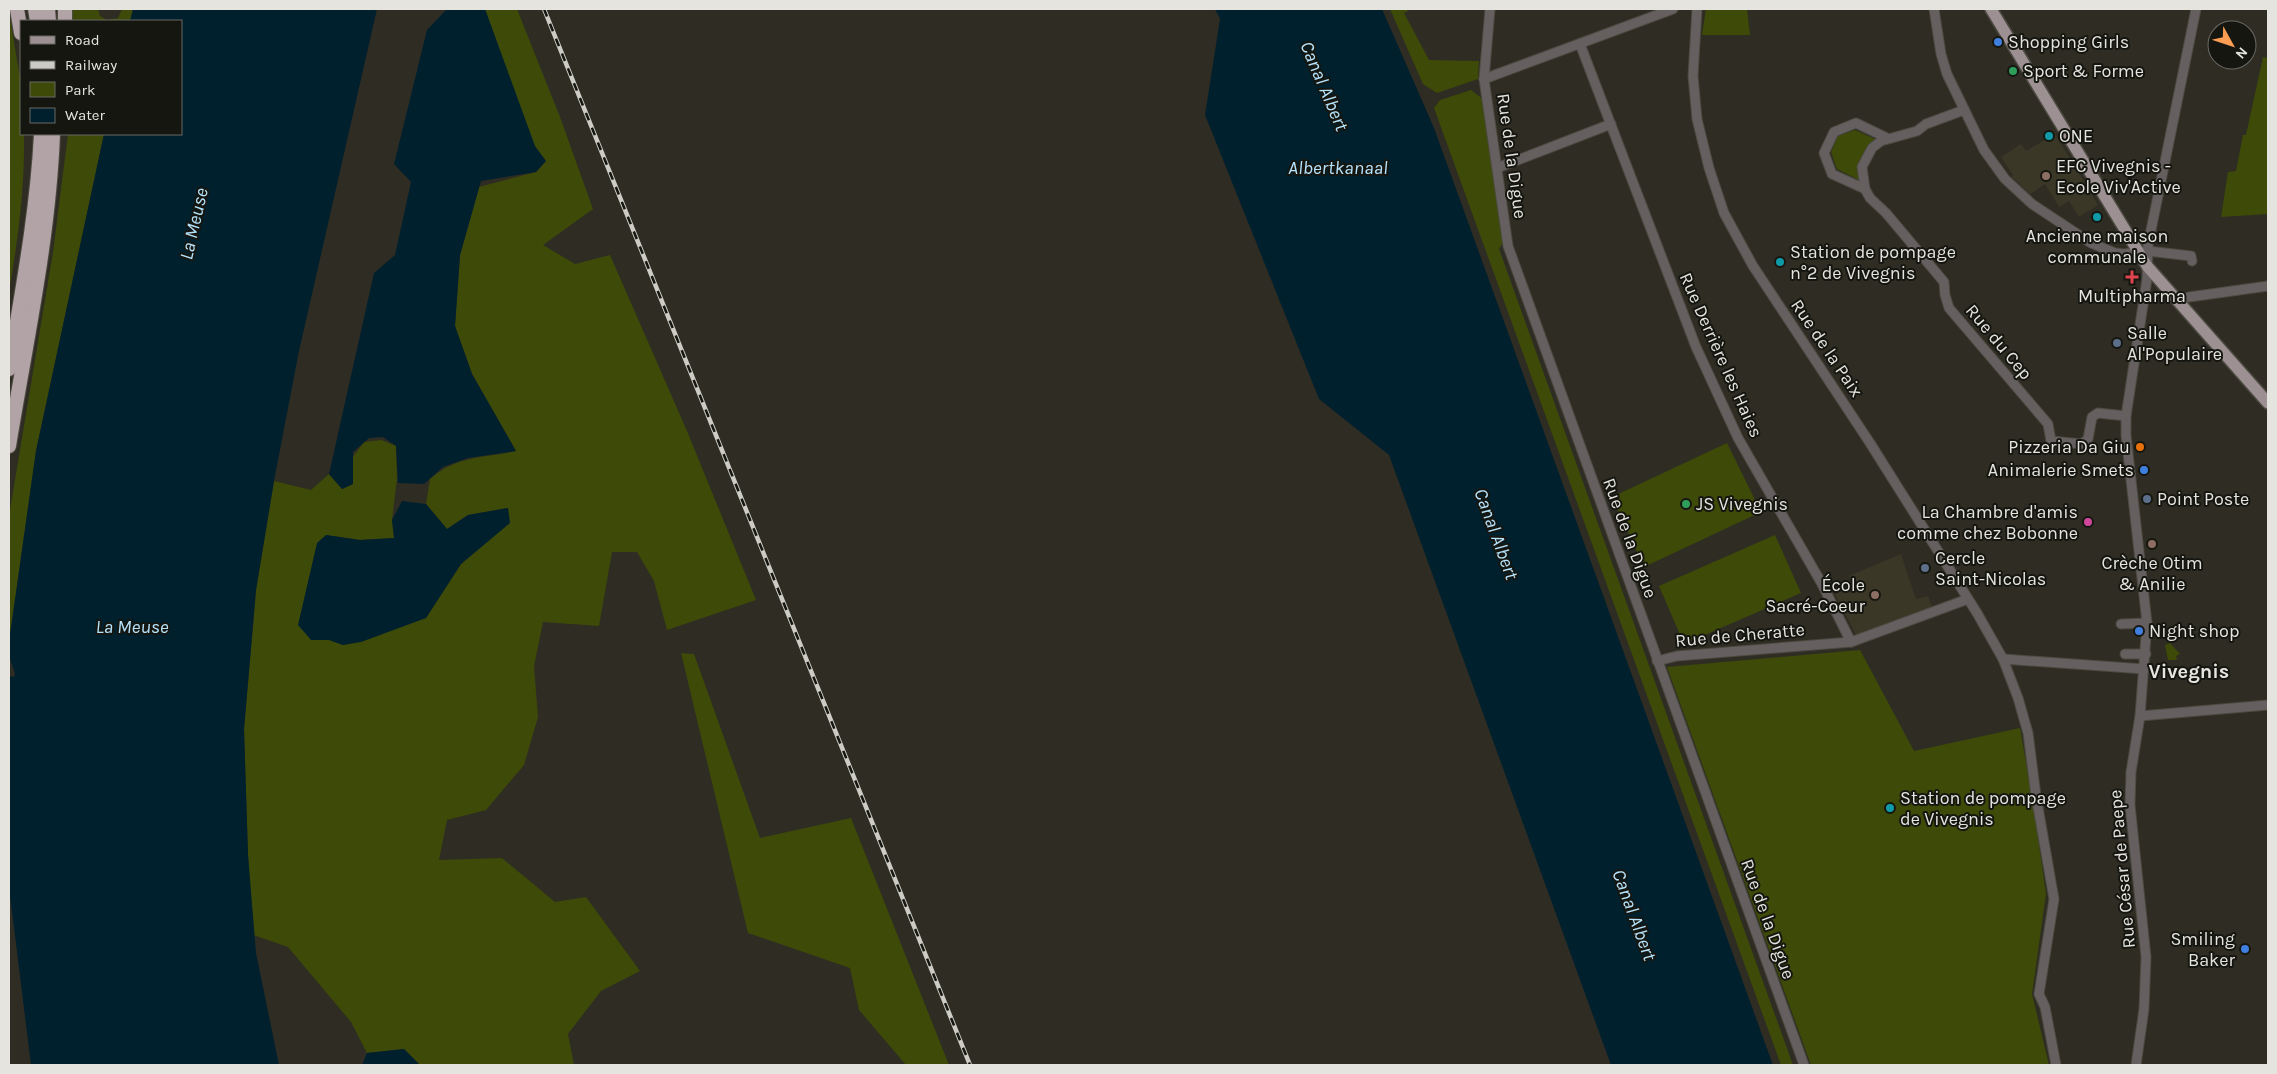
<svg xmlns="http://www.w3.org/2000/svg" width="2277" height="1074" font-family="Karla,sans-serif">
<rect width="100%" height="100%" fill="#2f2d23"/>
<g fill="#3a3727">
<path d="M 2055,134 L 2098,205 L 2079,217 L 2069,201 L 2059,207 L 2045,184 L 2030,194 L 2012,177 L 2013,175 L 2001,157 L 2021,144 L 2026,151 Z"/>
<path d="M 1901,554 L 1916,599 L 1928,596 L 1932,607 L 1856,635 L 1835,594 L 1852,586 L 1849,576 Z"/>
</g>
<g fill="#3d4a08">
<path d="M 71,9 L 98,9 L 100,16 L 107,20 L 118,18 L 122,9 L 133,9 L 130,21 L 71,21 Z"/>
<path d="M 485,9 L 517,9 L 560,117 L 593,209 L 543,245 L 575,264 L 610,255 L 687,431 L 756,600 L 667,630 L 654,581 L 637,552 L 612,552 L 599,626 L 543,622 L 534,666 L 538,717 L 524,765 L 486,810 L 447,820 L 439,860 L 502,858 L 555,902 L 586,897 L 640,971 L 601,991 L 568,1034 L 574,1065 L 420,1065 L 404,1049 L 367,1053 L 351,1022 L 288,947 L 253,935 L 248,855 L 244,729 L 256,590 L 274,481 L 311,490 L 329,474 L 342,489 L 353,484 L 353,457 L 364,442 L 381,440 L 396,446 L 397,478 L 392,520 L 394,538 L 360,540 L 326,535 L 311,640 L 330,640 L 343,645 L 426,618 L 461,564 L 509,523 L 507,508 L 468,515 L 447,529 L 426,504 L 430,479 C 456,456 483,458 516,451 L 472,374 L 455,326 L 460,255 L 479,187 L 536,172 L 546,161 L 534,150 Z"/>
<path d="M 1390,9 L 1411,9 L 1404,13 L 1429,60 L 1479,61 L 1478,79 L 1437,93 L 1423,84 Z"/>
<path d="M 1706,9 L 1747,9 L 1750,35 L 1702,35 Z"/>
<path d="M 9,12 L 21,84 L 21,134 L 24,134 C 25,188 18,239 9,292 Z"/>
<path d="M 2263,57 L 2268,58 L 2268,214 L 2221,217 L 2228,172 L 2236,171 L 2243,135 L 2246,135 Z"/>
<path d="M 1471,90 L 1483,99 L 1503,243 L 1499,249 L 1793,1065 L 1781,1065 L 1434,108 L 1440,100 Z"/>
<path d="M 1855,130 L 1877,140 L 1860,167 L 1859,180 L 1837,169 L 1831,152 L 1838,136 Z"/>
<path d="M 68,134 L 104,134 L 36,451 L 9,642 L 9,516 L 53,252 Z"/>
<path d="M 1727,443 L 1761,512 L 1644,567 L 1612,497 Z"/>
<path d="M 1775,535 L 1801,593 L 1684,644 L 1659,586 Z"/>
<path d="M 2170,643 L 2180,654 L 2176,656 L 2177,660 L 2168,660 L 2165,645 Z"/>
<path d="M 1860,650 L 1914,751 L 2020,728 L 2032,797 L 2046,894 L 2032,994 L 2049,1065 L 1811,1065 L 1667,667 Z"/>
<path d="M 681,653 L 694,654 L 760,838 L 851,818 L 949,1065 L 906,1065 L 859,1010 L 850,968 L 748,933 Z"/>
</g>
<g fill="#00202e">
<path d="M 133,9 L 377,9 L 299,351 L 274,481 L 256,590 L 244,729 L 248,855 L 256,953 L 279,1065 L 31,1065 L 9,887 L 9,676 L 14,677 L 15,674 L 9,656 L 9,642 L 36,451 L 104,134 L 181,134 L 181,21 L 130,21 Z"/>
<path d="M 447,9 L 485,9 L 535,146 L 546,161 L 536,172 L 481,181 L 460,255 L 455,326 L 472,374 L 516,451 L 468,458 L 443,467 L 424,484 L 398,483 L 396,446 L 383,437 L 369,438 L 353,452 L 353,484 L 342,489 L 329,474 L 374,273 L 395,255 L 411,182 L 394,164 L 427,30 Z"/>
<path d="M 1215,9 L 1382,9 L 1434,128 L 1773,1065 L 1611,1065 L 1389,455 L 1319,399 L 1205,115 L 1220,19 Z"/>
<path d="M 402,501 L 426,504 L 447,529 L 468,515 L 508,508 L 510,523 L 461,564 L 426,618 L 361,642 L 343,645 L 329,640 L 311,640 L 298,625 L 317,543 L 326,535 L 360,540 L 394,538 L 392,520 Z"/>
<path d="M 404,1049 L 420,1065 L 362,1065 L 367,1053 Z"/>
</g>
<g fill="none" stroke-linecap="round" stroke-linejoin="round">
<defs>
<g id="minor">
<path d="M 1490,9 L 1484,79 L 1508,246 L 1804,1065"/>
<path d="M 1697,9 L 1693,76 L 1697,119 L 1709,168 L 1724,213 L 1753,266 L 1870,443 L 1977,613 L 2003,659 L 2018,698 L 2028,733 L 2036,796 L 2054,899 L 2039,994 L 2045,1007 L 2056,1065"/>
<path d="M 1934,9 L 1941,54 L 1947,74 L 1984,150 L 2005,179 L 2032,204 L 2091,243 L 2115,253 L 2124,254 L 2148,251 L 2191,256 L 2192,261"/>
<path d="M 1580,44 L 1696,347 L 1738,438 L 1822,584 L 1851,642"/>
<path d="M 1484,79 L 1673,9"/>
<path d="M 1964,110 L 1926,124 L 1917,131 L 1881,141 L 1872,148 L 1862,167 L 1865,189 L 1870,198 L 1886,213 L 1944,282 L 1945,295 L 1949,308 L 2048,424 L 2051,441 L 2082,444 L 2088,439 L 2092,417 L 2098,413 L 2126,416"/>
<path d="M 1497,168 L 1611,124"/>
<path d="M 1865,189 L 1832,174 L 1824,153 L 1834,132 L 1856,123 L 1887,138"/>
<path d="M 2177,300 L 2189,297 L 2268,286"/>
<path d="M 2121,624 L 2147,623"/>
<path d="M 2125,654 L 2146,654"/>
<path d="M 2003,659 L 2144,669"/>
<path d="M 1657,661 L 1677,656 L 1851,642 L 1968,599"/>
<path d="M 2140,716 L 2268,705"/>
<path d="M 2136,1065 L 2144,1009 L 2146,957 L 2130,805 L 2131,772 L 2140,716 L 2147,623 L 2126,435 L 2126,416 L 2147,279 L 2148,245 L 2196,9"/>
</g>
<path id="major" d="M 1991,9 L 2147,266 L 2268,403"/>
<g id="highway">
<path d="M 17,9 L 21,33"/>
<path d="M 35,9 L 37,21"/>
<path d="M 48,9 L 49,21"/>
<path d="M 65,9 L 65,21"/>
<path d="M 9,369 C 22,291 37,213 41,134"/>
<path d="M 9,446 C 26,342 49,239 53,134"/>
</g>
</defs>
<use href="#minor" stroke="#4c4a41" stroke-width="11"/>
<use href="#major" stroke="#4c4a41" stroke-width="14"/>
<use href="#highway" stroke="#4c4a41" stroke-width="16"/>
<use href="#minor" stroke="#655f60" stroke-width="9"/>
<use href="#major" stroke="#9c9092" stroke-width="11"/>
<use href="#highway" stroke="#b2a3a6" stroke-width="14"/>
<defs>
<path id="rail" d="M 544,9 L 970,1065"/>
</defs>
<use href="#rail" stroke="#cccbc4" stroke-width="4.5"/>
<use href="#rail" stroke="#161611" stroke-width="2.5" stroke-dasharray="8" stroke-linecap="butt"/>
</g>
<g fill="#3f7fe0" stroke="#161611" stroke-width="2">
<circle cx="1998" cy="42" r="5"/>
<circle cx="2144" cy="470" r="5"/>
<circle cx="2139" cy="631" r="5"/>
<circle cx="2245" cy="949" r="5"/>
</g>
<g fill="#2e9e5b" stroke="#161611" stroke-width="2">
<circle cx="2013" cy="71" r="5"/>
<circle cx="1686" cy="504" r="5"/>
</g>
<g fill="#0f9aa8" stroke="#161611" stroke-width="2">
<circle cx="2049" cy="136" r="5"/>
<circle cx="2097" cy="217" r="5"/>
<circle cx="1780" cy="262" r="5"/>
<circle cx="1890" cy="808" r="5"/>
</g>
<g fill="#8d6e63" stroke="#161611" stroke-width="2">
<circle cx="2046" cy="176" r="5"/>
<circle cx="2152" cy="544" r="5"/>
<circle cx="1875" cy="595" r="5"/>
</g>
<path fill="#e0444e" stroke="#161611" stroke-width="2" d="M2129.5 269.5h5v5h5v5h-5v5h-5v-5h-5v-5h5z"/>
<g fill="#5c6f8a" stroke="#161611" stroke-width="2">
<circle cx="2117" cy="343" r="5"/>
<circle cx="2147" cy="499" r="5"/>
<circle cx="1925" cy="568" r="5"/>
</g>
<circle fill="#e8710a" stroke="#161611" stroke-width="2" cx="2140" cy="447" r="5"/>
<circle fill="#d1479c" stroke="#161611" stroke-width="2" cx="2088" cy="522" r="5"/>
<g text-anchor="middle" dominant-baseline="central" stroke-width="4" stroke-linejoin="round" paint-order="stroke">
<g font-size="18" fill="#e5e4de" stroke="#161611" text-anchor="start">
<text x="2008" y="42">Shopping Girls</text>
<text x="2023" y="71">Sport &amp; Forme</text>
<text x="2059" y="136">ONE</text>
<text x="2056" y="166">EFC Vivegnis -<tspan x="2056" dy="21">Ecole Viv'Active</tspan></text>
<text x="2097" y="236" text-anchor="middle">Ancienne maison<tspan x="2097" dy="21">communale</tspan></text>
<text x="1790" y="252">Station de pompage<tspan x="1790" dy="21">n°2 de Vivegnis</tspan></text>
<text x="2132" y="296" text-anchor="middle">Multipharma</text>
<text x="2127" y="333">Salle<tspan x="2127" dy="21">Al'Populaire</tspan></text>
<text x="2130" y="447" text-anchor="end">Pizzeria Da Giu</text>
<text x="2134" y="470" text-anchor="end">Animalerie Smets</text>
<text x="2157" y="499">Point Poste</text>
<text x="1696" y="504">JS Vivegnis</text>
<text x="2078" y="512" text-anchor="end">La Chambre d'amis<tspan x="2078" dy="21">comme chez Bobonne</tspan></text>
<text x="1935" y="558">Cercle<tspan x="1935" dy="21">Saint-Nicolas</tspan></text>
<text x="2152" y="563" text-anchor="middle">Crèche Otim<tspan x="2152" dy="21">&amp; Anilie</tspan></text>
<text x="1865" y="585" text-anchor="end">École<tspan x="1865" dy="21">Sacré-Coeur</tspan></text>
<text x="2149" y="631">Night shop</text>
<text x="1900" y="798">Station de pompage<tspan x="1900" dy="21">de Vivegnis</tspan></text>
<text x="2235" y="939" text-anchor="end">Smiling<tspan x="2235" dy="21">Baker</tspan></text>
</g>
<g font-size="18" fill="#e5e4de" stroke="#161611">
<text transform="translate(1512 156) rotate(82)">Rue de la Digue</text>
<text transform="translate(1999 342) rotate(50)">Rue du Cep</text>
<text transform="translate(1827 348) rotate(56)">Rue de la Paix</text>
<text transform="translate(1721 355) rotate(66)">Rue Derrière les Haies</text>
<text transform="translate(1630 538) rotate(70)">Rue de la Digue</text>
<text transform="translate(1740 635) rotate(-5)">Rue de Cheratte</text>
<text transform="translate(2122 869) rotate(-95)">Rue César de Paepe</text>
<text transform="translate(1768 919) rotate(70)">Rue de la Digue</text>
</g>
<g font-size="19" font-style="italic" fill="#b5e3fc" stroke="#161611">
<text transform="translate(1324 86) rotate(67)">Canal Albert</text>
<text x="1338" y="168">Albertkanaal</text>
<text transform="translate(194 224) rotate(-77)">La Meuse</text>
<text transform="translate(1496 534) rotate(70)">Canal Albert</text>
<text x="132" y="627">La Meuse</text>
<text transform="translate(1634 915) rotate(70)">Canal Albert</text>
</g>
<g font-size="20" font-weight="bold" fill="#e5e4de" stroke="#161611">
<text x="2189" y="671">Vivegnis</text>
</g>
</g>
<rect width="2277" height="1074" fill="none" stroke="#e5e4de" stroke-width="20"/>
<rect x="20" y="20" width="162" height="115" fill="#161611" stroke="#696863"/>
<rect x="30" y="36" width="25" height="8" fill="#9c9092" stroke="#696863"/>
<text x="65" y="45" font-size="15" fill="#e5e4de">Road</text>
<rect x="30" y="61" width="25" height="8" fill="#cccbc4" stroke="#696863"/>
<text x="65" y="70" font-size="15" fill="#e5e4de">Railway</text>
<rect x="30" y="82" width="25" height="15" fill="#3d4a08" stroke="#696863"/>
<text x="65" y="95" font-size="15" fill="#e5e4de">Park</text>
<rect x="30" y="108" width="25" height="15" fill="#00202e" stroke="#696863"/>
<text x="65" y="120" font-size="15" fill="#e5e4de">Water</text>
<g transform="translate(2232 45) rotate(130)"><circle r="24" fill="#161611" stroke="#696863"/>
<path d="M0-4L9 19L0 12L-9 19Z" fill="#fc9d53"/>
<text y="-8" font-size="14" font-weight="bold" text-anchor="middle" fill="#e5e4de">N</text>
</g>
</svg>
